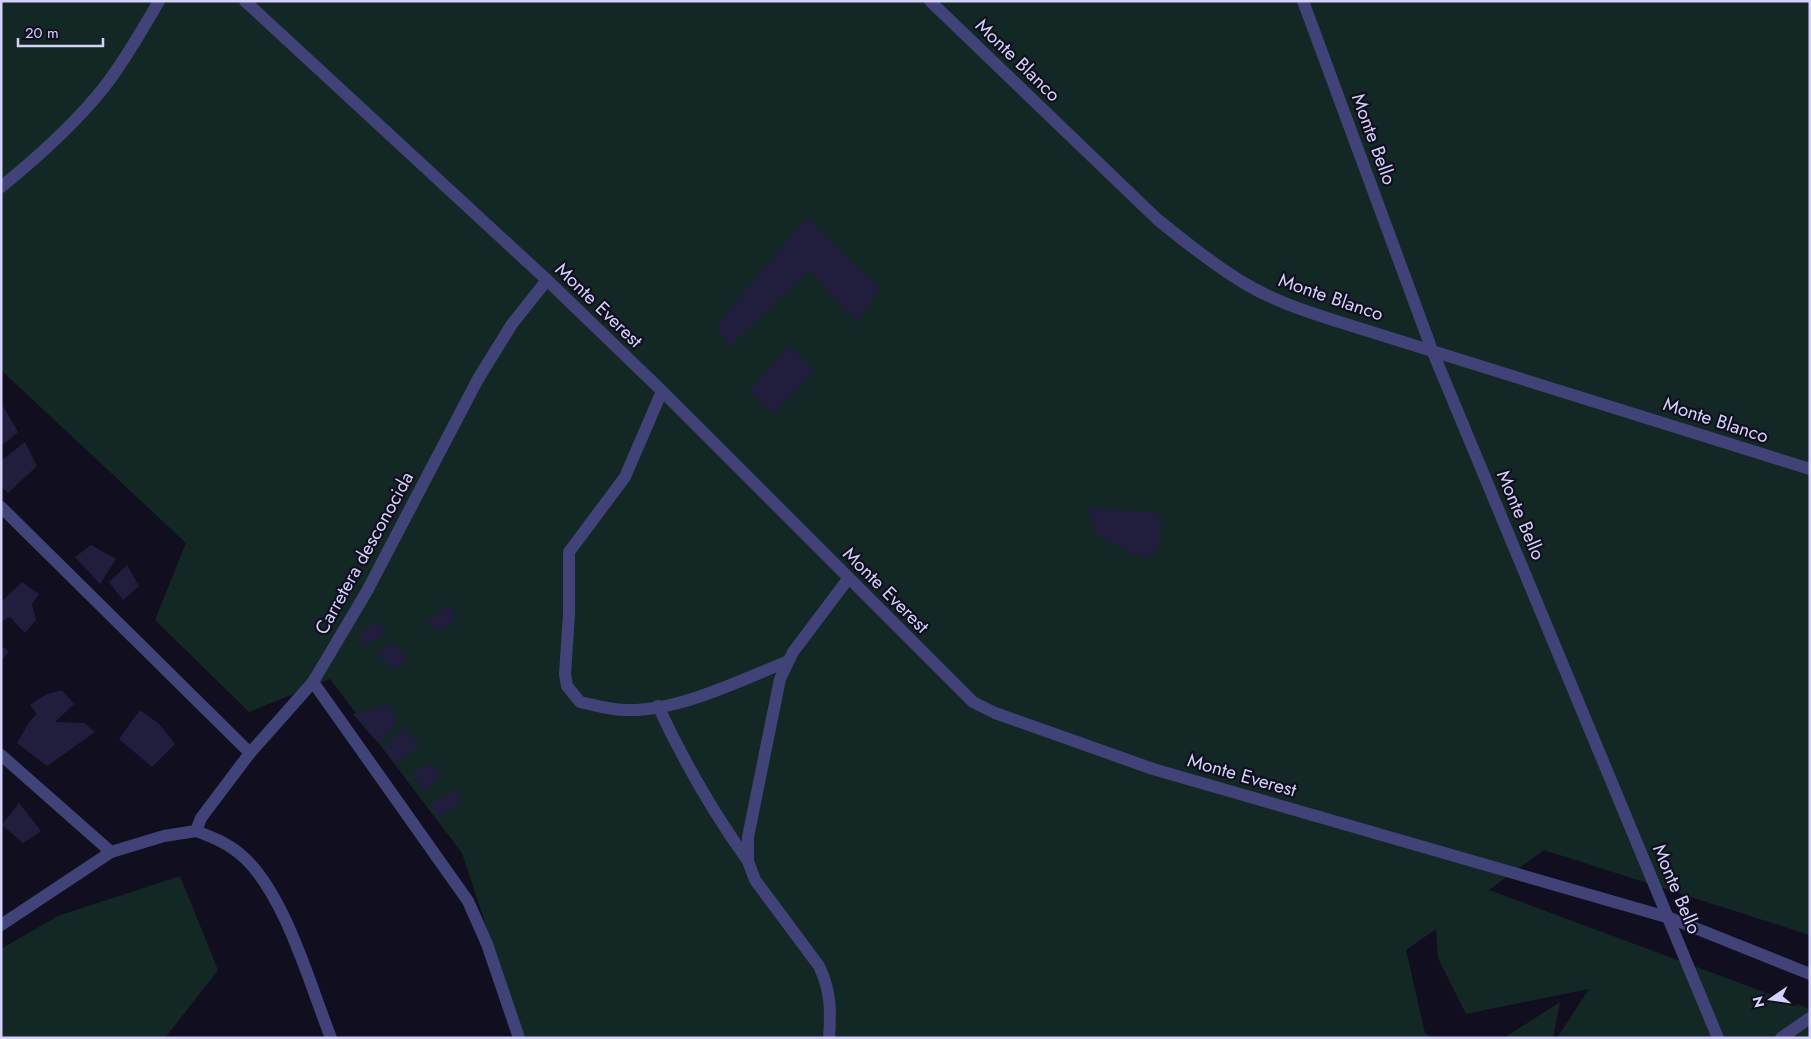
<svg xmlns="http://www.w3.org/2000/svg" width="1811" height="1039" font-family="Jost,sans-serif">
<rect width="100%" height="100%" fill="#110f1f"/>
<g fill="#132825">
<path d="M 1,1 L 1810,1 L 1810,935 L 1544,850 L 1489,890 L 1810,1009 L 1810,1038 L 1557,1038 L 1589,989 L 1466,1014 L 1438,958 L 1436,929 L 1406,950 L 1425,1033 L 1433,1038 L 523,1038 L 462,853 L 330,679 L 249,712 L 155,620 L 186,543 L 1,370 Z"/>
<path d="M 180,876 L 218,970 L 165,1038 L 1,1038 L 1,949 L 58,916 Z"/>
<path d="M 1560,1002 L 1553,1038 L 1504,1038 Z"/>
</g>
<g fill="#211d3d">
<path d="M 806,218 L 880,288 L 856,323 L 810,271 L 728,347 L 717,324 Z"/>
<path d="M 789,345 L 814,371 L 774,414 L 749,391 Z"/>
<path d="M 3,406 L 18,432 L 1,446 L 1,408 Z"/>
<path d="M 25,442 L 37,466 L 8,493 L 1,486 L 1,461 Z"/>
<path d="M 1088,507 L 1161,514 L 1160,543 L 1155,551 L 1144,560 L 1095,534 Z"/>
<path d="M 91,545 L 116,559 L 100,584 L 75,557 Z"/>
<path d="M 127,565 L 139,586 L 123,600 L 109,582 Z"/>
<path d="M 22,582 L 39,594 L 32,604 L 36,620 L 25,633 L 10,617 L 1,621 L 1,602 Z"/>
<path d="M 449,605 L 457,619 L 441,631 L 426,623 Z"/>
<path d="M 375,622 L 388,631 L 365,646 L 359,634 Z"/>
<path d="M 395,641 L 406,658 L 395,671 L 376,653 Z"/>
<path d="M 1,646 L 9,651 L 1,661 Z"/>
<path d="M 62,690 L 74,704 L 55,722 L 84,723 L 95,732 L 47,766 L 17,743 L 30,721 L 37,714 L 30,705 L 47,694 Z"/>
<path d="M 390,704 L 397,722 L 379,744 L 353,714 Z"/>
<path d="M 140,710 L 159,724 L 175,744 L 152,767 L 119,739 Z"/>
<path d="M 404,727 L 420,747 L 395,764 L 384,748 Z"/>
<path d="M 430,764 L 442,774 L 424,793 L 413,772 Z"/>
<path d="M 457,790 L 462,801 L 438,819 L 429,804 Z"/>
<path d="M 19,803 L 41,831 L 23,843 L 2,825 Z"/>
</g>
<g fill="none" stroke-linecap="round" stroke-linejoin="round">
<g stroke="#404278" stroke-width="12">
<path d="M 245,1 L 547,280 L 662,391 L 973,702 L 995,713 L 1153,769 L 1670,918 L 1810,974"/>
<path d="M 930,1 L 1157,219 C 1185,242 1214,265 1244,283 C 1272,300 1302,310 1333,320 L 1810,469"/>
<path d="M 1303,1 L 1432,350 L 1718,1038"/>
<path d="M 1,187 C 38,157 76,123 105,86 C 126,59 142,30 159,1"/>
<path d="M 662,391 L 625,477 L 569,552 L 569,614 L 565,674 L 567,686 L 580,702 C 594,705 610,710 625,710 C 677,712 739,681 786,662"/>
<path d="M 1,507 L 250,753"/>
<path d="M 313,682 L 468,901 L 487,944 L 519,1038"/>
<path d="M 658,706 C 684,762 712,811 748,861"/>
<path d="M 1,755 L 111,852"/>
<path d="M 196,831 L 201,818 L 250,753 L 313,682 L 367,591 L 478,379 L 512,324 L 547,280"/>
<path d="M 196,831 C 212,837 227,843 240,854 C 284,890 310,985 331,1038"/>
<path d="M 1,925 L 111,852 L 164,836 L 196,831"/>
<path d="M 829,1038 C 831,1011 831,991 819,966 L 755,880 L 748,861 L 748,837 L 780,679 L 793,652 L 848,579"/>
<path d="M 1781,1038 L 1810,1018"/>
</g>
</g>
<g text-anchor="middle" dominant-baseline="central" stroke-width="4.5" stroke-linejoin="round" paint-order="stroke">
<g font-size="19" fill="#d4d2fa" stroke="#110f1f">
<text transform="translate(1018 60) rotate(44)">Monte Blanco</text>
<text transform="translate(1374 139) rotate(70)">Monte Bello</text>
<text transform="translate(1331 297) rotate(19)">Monte Blanco</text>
<text transform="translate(599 305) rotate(44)">Monte Everest</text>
<text transform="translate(1716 420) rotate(18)">Monte Blanco</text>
<text transform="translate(1521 515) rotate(67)">Monte Bello</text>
<text transform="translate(364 553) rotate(-61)">Carretera desconocida</text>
<text transform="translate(886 590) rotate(45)">Monte Everest</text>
<text transform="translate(1242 775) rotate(16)">Monte Everest</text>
<text transform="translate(1677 889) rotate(67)">Monte Bello</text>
</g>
</g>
<rect width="1811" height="1039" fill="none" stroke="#d4d2fa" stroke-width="5"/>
<g transform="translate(1771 999) rotate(257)" stroke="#110f1f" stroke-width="4" paint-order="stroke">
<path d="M0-4L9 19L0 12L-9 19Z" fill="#d4d2fa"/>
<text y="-8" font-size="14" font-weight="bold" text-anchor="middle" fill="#d4d2fa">N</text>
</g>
<path d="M18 38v8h85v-8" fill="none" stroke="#d4d2fa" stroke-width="2.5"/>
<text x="25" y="38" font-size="15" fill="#d4d2fa" stroke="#110f1f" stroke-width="4" paint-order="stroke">20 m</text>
</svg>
